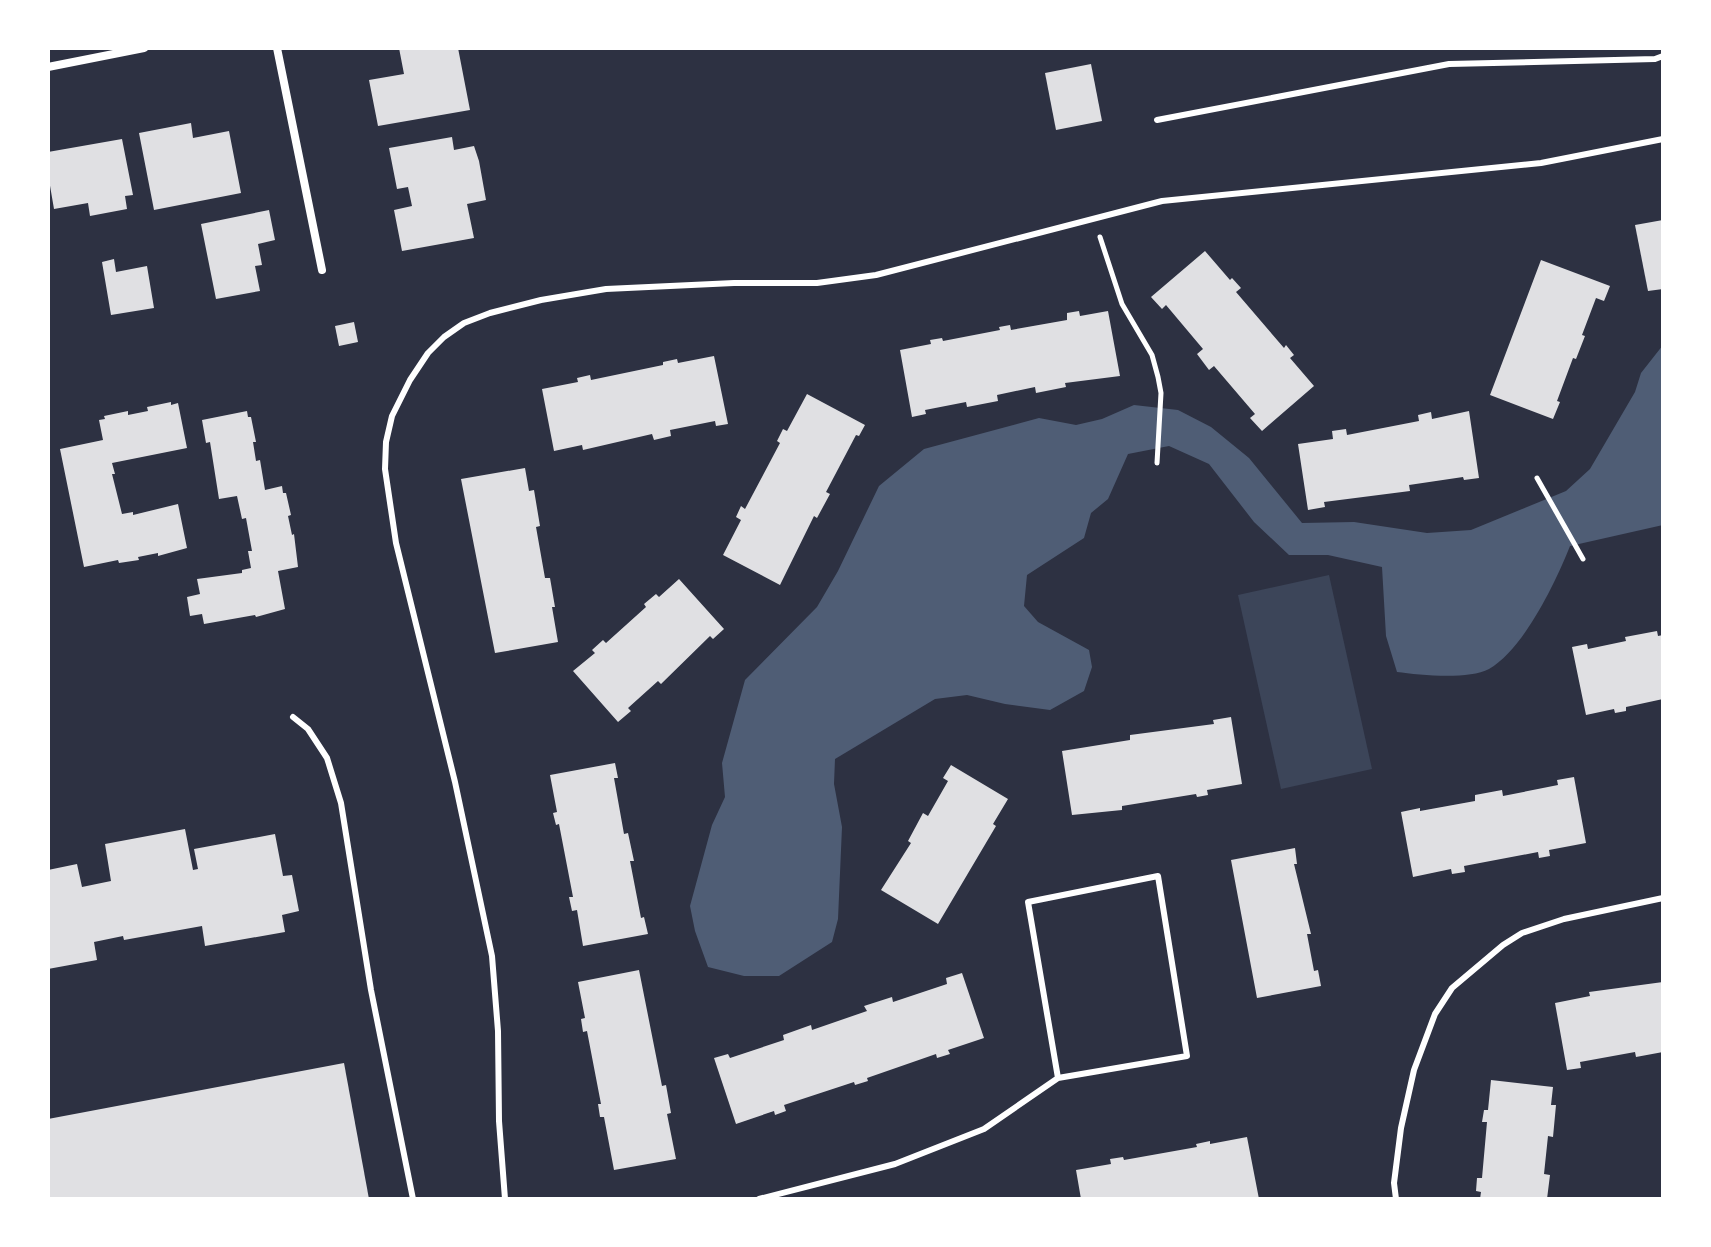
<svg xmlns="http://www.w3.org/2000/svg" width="1711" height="1247" font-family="Literata,serif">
<rect width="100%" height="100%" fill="#2d3142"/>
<path fill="#3c4559" d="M 1329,575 L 1372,769 L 1281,789 L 1238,595 Z"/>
<path fill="#4f5d75" d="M 1663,345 L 1663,525 L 1570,546 C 1556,582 1523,650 1489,669 C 1468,680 1420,675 1397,672 L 1386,636 L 1382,567 L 1328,555 L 1289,555 L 1254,522 L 1209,464 L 1169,446 L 1128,454 L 1108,499 L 1091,513 L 1084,538 L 1027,575 L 1024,606 L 1038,622 L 1089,650 L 1092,667 L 1084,691 L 1050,710 L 1005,704 L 967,695 L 935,699 L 835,759 L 834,784 L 842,827 L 838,919 L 832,942 L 779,976 L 744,976 L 708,967 L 695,931 L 690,906 L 712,825 L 725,797 L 722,763 L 745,680 L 817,607 L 838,571 L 879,486 L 924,449 L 1039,418 L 1076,425 L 1102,419 L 1134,405 L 1178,410 L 1211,427 L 1249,458 L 1302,523 L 1354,522 L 1427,533 L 1471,530 L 1566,491 L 1590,469 L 1635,392 L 1641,373 Z"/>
<g fill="#e0e0e3">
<path d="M 399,48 L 458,48 L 470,110 L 378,126 L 369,80 L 404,74 Z"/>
<path d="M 1091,64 L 1102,121 L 1056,130 L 1045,73 Z"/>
<path d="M 191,123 L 193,138 L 229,131 L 241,193 L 154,210 L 139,133 Z"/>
<path d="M 452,137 L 454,150 L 474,146 L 479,161 L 486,200 L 467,204 L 474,238 L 402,251 L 394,210 L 412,206 L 408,187 L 397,189 L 389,148 Z"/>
<path d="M 122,139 L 133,195 L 125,196 L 127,209 L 90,216 L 88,203 L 54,209 L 48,174 L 48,152 Z"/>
<path d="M 269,210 L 275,240 L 258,244 L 262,265 L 255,266 L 260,291 L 216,299 L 201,224 Z"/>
<path d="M 1663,220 L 1663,289 L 1648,291 L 1635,225 Z"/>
<path d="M 1205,251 L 1230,280 L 1232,278 L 1241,288 L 1236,292 L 1284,348 L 1286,345 L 1294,355 L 1290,358 L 1314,386 L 1262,431 L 1250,418 L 1255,414 L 1214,366 L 1209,370 L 1197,354 L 1203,349 L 1166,305 L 1162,309 L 1151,297 Z"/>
<path d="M 114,259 L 116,272 L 147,266 L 154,308 L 111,315 L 102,262 Z"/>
<path d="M 1541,260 L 1610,286 L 1604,301 L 1596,298 L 1582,335 L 1585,336 L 1576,359 L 1573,358 L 1557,401 L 1560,402 L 1553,419 L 1490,395 Z"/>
<path d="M 1079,311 L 1080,316 L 1108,311 L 1120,376 L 1065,383 L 1066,387 L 1036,393 L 1035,387 L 997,395 L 998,401 L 967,407 L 966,402 L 925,410 L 926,414 L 912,417 L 900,350 L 931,344 L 930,340 L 942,338 L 943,341 L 1000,330 L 999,327 L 1010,325 L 1011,330 L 1067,320 L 1067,313 Z"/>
<path d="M 354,322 L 358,342 L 339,346 L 335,326 Z"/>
<path d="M 714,356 L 728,424 L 716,426 L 715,421 L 670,430 L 671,436 L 654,440 L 652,434 L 583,450 L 582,445 L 554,451 L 542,389 L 578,382 L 577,378 L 590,375 L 591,380 L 663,365 L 663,362 L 677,359 L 678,363 Z"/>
<path d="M 807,394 L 865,425 L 859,436 L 856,435 L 826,492 L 830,494 L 817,518 L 814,516 L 780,585 L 723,555 L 741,520 L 736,517 L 741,506 L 745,509 L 780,443 L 777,441 L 783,429 L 787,431 Z"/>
<path d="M 171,402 L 171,405 L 178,403 L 187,448 L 112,463 L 115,474 L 112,474 L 122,514 L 133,512 L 133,515 L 178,504 L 187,548 L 158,556 L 158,553 L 138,557 L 139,560 L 119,563 L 118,560 L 84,567 L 60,449 L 103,440 L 99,420 L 105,419 L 104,416 L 128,411 L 128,415 L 148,411 L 147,407 Z"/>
<path d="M 247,411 L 248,417 L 251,417 L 256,442 L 253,442 L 256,461 L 260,460 L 265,490 L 282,486 L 283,493 L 286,493 L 291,515 L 288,516 L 292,535 L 294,534 L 298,567 L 278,571 L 285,609 L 256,617 L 255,615 L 204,624 L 202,614 L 190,616 L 187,597 L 200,594 L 197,579 L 242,573 L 242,570 L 251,568 L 248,551 L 252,551 L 246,518 L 242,519 L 237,496 L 219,499 L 210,442 L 206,443 L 202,420 Z"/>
<path d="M 1469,411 L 1479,478 L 1464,480 L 1463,477 L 1409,485 L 1410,491 L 1324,502 L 1325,507 L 1308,510 L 1298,444 L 1333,439 L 1332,431 L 1346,429 L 1347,435 L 1419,421 L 1418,415 L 1431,412 L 1432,419 Z"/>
<path d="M 525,468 L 529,491 L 534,490 L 540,526 L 536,527 L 545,578 L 550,578 L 555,607 L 552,607 L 558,642 L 495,653 L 461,479 Z"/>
<path d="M 679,579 L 724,629 L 713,639 L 710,636 L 661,684 L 658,681 L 628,708 L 631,711 L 618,722 L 573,671 L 595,653 L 592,650 L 603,640 L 606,643 L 646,607 L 644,604 L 656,594 L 659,597 Z"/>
<path d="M 1657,631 L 1658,636 L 1663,635 L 1663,699 L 1626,707 L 1626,711 L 1615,713 L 1614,709 L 1586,715 L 1572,647 L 1587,644 L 1588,649 L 1626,641 L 1625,637 Z"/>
<path d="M 1231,717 L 1242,784 L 1207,790 L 1208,795 L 1197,797 L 1196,794 L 1122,806 L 1122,810 L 1072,815 L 1062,751 L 1130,740 L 1130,735 L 1214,724 L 1213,720 Z"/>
<path d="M 615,763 L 618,778 L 614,778 L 624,834 L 628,833 L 634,861 L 630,861 L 641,918 L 644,917 L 648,934 L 583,946 L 577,910 L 572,911 L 569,897 L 573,897 L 559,824 L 556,825 L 553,813 L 557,812 L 550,775 Z"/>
<path d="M 951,765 L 1008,799 L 993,824 L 996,826 L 938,924 L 881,890 L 911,843 L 908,841 L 923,813 L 928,816 L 948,781 L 943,778 Z"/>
<path d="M 1574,777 L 1586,843 L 1549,850 L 1550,856 L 1539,858 L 1538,852 L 1464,866 L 1465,872 L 1452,874 L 1451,869 L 1413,877 L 1401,812 L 1420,808 L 1420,811 L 1475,801 L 1475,795 L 1502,790 L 1503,796 L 1558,785 L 1557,780 Z"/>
<path d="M 185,829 L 193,870 L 198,869 L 194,849 L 275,834 L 283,876 L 292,875 L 299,911 L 282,915 L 285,932 L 205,946 L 202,926 L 124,940 L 123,936 L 94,942 L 97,960 L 48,969 L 48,870 L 77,864 L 82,887 L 111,881 L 105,844 Z"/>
<path d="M 1295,848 L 1297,864 L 1294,864 L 1311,934 L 1307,934 L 1314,971 L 1318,970 L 1321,986 L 1257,998 L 1231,860 Z"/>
<path d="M 639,970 L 662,1086 L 666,1085 L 671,1113 L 667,1114 L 676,1159 L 614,1170 L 604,1117 L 600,1117 L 598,1104 L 601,1104 L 587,1031 L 583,1032 L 581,1019 L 585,1018 L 578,982 Z"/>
<path d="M 962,973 L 984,1038 L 948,1050 L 950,1054 L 937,1058 L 936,1054 L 867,1078 L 868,1081 L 855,1085 L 854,1082 L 784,1105 L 786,1111 L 775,1115 L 774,1111 L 736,1124 L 714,1058 L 728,1054 L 730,1058 L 784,1040 L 783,1035 L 811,1025 L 812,1030 L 867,1011 L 864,1006 L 892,997 L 893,1002 L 947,984 L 946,978 Z"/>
<path d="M 1663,982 L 1663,1052 L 1636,1057 L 1635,1052 L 1580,1062 L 1581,1068 L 1567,1070 L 1555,1003 L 1590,996 L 1589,992 Z"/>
<path d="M 344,1063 L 369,1199 L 48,1199 L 48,1119 Z"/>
<path d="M 1491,1080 L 1553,1087 L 1551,1105 L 1556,1105 L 1553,1137 L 1548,1136 L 1544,1174 L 1550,1175 L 1547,1199 L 1480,1199 L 1481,1192 L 1476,1191 L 1477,1178 L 1482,1178 L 1487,1122 L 1482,1122 L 1484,1110 L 1488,1110 Z"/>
<path d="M 1247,1137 L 1259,1199 L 1081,1199 L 1076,1170 L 1111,1164 L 1110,1159 L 1123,1157 L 1124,1160 L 1197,1147 L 1196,1144 L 1210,1141 L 1210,1144 Z"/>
</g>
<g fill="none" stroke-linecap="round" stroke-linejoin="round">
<g stroke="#fff" stroke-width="5">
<path d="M 1100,237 L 1122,304 L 1152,355 L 1158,377 L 1161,393 L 1157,463"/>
<path d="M 1537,478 L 1583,559"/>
</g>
<g stroke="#fff" stroke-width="6">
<path d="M 1157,120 L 1449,64 L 1655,59 L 1663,56"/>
<path d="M 293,717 L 308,729 L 327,758 L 341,803 L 371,990 L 413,1199"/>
<path d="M 505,1199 L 499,1121 L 498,1031 L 492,956 L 455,782 L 396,543 L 385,469 L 386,442 L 392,416 L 410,380 L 428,353 L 444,337 L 464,323 L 490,313 L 541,300 L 606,289 L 734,283 L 817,283 L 876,275 L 1162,201 L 1541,163 L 1663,139"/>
<path d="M 759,1199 L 895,1164 L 984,1129 L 1058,1078 L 1187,1056 L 1158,876 L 1028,902 L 1058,1078"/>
<path d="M 1396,1199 L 1394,1183 L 1401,1128 L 1414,1070 L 1435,1014 L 1452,988 L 1503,945 L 1522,933 L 1564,919 L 1663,898"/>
</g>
<g stroke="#fff" stroke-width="8">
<path d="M 277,48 L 322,270"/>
<path d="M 48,67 L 144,48"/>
</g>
</g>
<rect width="1711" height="1247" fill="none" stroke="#ffffff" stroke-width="100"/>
</svg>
